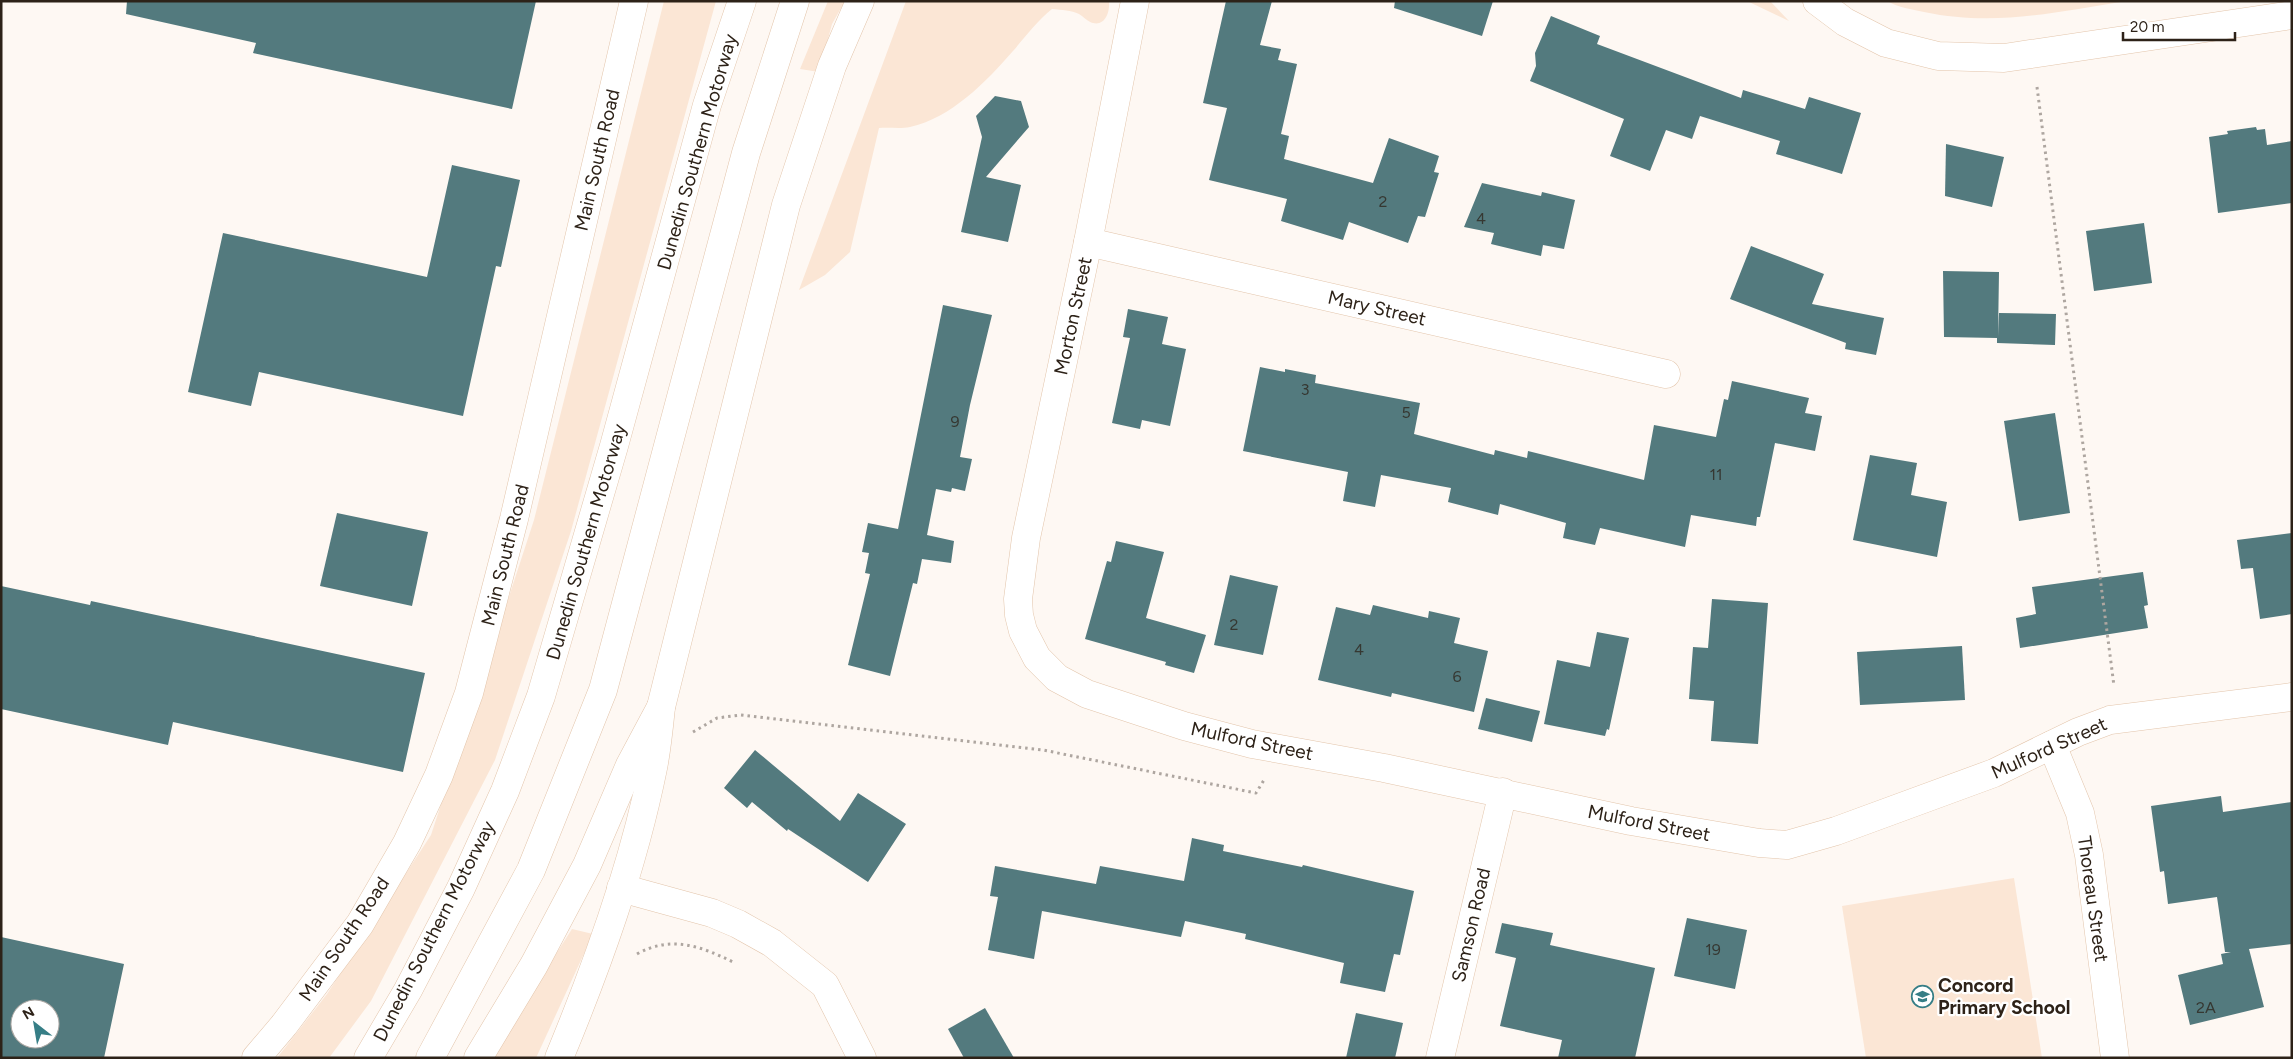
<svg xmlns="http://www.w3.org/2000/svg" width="2293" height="1059" font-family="Figtree,sans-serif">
<rect width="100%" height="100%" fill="#fef8f3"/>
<g fill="#fbe6d5">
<path d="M 664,1 L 716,1 L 571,531 L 495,760 L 371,1001 L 329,1058 L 277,1058 L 327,994 L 431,835 L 534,520 Z"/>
<path d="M 828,1 L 845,1 L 832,24 L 819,72 L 800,69 Z"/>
<path d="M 906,1 L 1109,1 C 1110,11 1106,26 1093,23 C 1088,22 1084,17 1079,14 C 1071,10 1062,10 1052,9 C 1037,21 1026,36 1013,51 C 986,82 951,118 910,127 C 900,129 889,127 879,128 L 850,252 L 825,275 L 799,290 Z"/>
<path d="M 1747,1 L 1770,1 L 1789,21 Z"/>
<path d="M 1887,1 L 2127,1 C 2056,12 1995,27 1924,12 C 1911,9 1899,8 1887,1 Z"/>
<path d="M 2014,878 L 2042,1058 L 1866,1058 L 1842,906 Z"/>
<path d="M 572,929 L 593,934 L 536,1058 L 489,1058 Z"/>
</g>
<g fill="#537a7e" fill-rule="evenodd">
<path d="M 127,1 L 536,1 L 512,109 L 253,53 L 256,43 L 126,14 Z"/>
<path d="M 1226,1 L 1272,1 L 1260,45 L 1281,49 L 1278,60 L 1297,64 L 1281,134 L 1289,136 L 1284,159 L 1373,183 L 1389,138 L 1439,156 L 1434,172 L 1439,173 L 1425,217 L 1418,216 L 1408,243 L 1349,222 L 1343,240 L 1281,221 L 1287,199 L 1209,180 L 1227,108 L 1203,103 Z"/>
<path d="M 1395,1 L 1493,1 L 1482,36 L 1394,8 Z"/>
<path d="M 1551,16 L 1600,36 L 1597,44 L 1741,98 L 1743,90 L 1805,109 L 1809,97 L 1861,113 L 1842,174 L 1776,154 L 1780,141 L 1700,116 L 1692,139 L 1666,130 L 1650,171 L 1610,156 L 1624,119 L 1530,81 L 1536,66 L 1535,53 Z"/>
<path d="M 995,96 L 1021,101 L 1029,127 L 986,177 L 1021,185 L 1008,242 L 961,232 L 982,137 L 976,116 Z"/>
<path d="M 2256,127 L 2257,130 L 2265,129 L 2267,145 L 2292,141 L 2292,203 L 2218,213 L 2209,137 L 2228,134 L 2227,131 Z"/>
<path d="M 1946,144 L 2004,157 L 1992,207 L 1945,196 Z"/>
<path d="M 452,165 L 520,180 L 501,267 L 496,266 L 463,416 L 259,372 L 251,406 L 188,392 L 223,233 L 427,277 Z"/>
<path d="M 1482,183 L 1541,196 L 1542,192 L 1575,200 L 1564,249 L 1543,245 L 1541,256 L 1491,244 L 1494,233 L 1464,227 Z"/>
<path d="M 2144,223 L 2152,283 L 2094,291 L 2086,231 Z"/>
<path d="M 1751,246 L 1824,274 L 1812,304 L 1884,318 L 1876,355 L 1845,349 L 1846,343 L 1730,299 Z"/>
<path d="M 1943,271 L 1999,272 L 1998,336 L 1999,313 L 2056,314 L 2055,345 L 1997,343 L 1997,338 L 1944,337 Z"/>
<path d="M 943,305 L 992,315 L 970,405 L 960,457 L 972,459 L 965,491 L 952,488 L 951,492 L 936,489 L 927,535 L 954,541 L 951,563 L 922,559 L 917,584 L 913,583 L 890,676 L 848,665 L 870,574 L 865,573 L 869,553 L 862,552 L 868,523 L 898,529 Z"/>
<path d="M 1128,309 L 1168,317 L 1162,344 L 1186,349 L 1170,426 L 1142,420 L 1140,429 L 1112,423 L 1130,338 L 1123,337 Z"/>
<path d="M 1260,367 L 1285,372 L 1285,369 L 1316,375 L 1315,383 L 1420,403 L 1414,434 L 1494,455 L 1495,450 L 1527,458 L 1528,451 L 1644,480 L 1654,425 L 1716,437 L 1724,399 L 1728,400 L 1732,381 L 1809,398 L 1805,413 L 1822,416 L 1815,451 L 1775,443 L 1760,517 L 1757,517 L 1756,526 L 1691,515 L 1685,547 L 1600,528 L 1595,545 L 1563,538 L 1566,523 L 1500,504 L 1498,515 L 1448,502 L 1451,488 L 1381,475 L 1375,507 L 1343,501 L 1348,472 L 1243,451 Z"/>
<path d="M 2055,413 L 2070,513 L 2019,521 L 2004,421 Z"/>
<path d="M 1870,455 L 1917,463 L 1911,495 L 1947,502 L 1937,557 L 1853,540 Z"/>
<path d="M 337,513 L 428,532 L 412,606 L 320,586 Z"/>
<path d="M 2292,533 L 2292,614 L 2260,619 L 2253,568 L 2241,569 L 2237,540 Z"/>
<path d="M 1116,541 L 1164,552 L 1146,618 L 1206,635 L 1194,673 L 1165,665 L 1166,662 L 1085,639 L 1107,561 L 1111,562 Z"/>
<path d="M 2143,572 L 2148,605 L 2144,606 L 2148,628 L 2020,648 L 2016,618 L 2036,614 L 2032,587 Z"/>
<path d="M 1230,575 L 1278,586 L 1263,655 L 1214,645 Z"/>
<path d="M 1,586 L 90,605 L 91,601 L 425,673 L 403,772 L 173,722 L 168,745 L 1,709 Z"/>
<path d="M 1712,599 L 1768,603 L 1758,744 L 1711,741 L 1714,701 L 1689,699 L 1693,647 L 1708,648 Z"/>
<path d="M 1373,605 L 1428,618 L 1429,611 L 1460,618 L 1454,643 L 1488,651 L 1474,712 L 1392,693 L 1391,697 L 1318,680 L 1336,607 L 1370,615 Z"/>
<path d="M 1597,632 L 1629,638 L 1609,730 L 1607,729 L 1605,736 L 1544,724 L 1557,660 L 1590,667 Z"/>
<path d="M 1962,646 L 1965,700 L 1860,705 L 1857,652 Z"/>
<path d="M 1486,698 L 1540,711 L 1532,742 L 1478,729 Z"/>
<path d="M 755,750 L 840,821 L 858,793 L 906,824 L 868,882 L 788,829 L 787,831 L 752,802 L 747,808 L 724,788 Z"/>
<path d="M 2221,796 L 2223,812 L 2292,802 L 2292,944 L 2249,949 L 2264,1007 L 2190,1025 L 2178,975 L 2223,964 L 2221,954 L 2231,952 L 2225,952 L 2217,897 L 2168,904 L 2164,871 L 2160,872 L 2151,806 Z"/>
<path d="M 1192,838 L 1224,845 L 1223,851 L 1302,867 L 1303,865 L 1414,891 L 1400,955 L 1394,954 L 1385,992 L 1340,983 L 1344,963 L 1245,939 L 1246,934 L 1185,921 L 1181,937 L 1042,911 L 1034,959 L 988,950 L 998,897 L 990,896 L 995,866 L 1096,884 L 1100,866 L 1184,881 Z"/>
<path d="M 1687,918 L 1747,930 L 1735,989 L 1674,976 Z"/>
<path d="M 1502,923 L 1553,933 L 1550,945 L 1655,968 L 1635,1058 L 1558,1058 L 1562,1040 L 1500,1026 L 1516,958 L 1495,953 Z"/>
<path d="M 1,937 L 124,964 L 104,1058 L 1,1058 ZM 20,1009 L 50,1009 L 50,1039 L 20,1039 Z"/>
<path d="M 985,1008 L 1014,1058 L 964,1058 L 948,1029 Z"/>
<path d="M 1356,1013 L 1403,1023 L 1395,1058 L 1346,1058 Z"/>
</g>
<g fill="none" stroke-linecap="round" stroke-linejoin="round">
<defs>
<g id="minor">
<path d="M 1135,1 L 1088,242 L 1026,538 L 1018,599 L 1019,615 L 1023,631 L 1037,658 L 1057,678 L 1087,694 L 1184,726 L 1252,744 L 1384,768 L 1631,821 L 1759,843 L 1787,845 L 1836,831 L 1994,773 L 2078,732 L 2110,720 L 2292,697"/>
<path d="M 1088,242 L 1666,374"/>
<path d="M 2052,745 L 2080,813 L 2089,855 L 2115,1058"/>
<path d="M 621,888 L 712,913 L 738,924 L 772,943 L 825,985 L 862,1058"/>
<path d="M 1440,1058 L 1503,792"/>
</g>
<g id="major">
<path d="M 1817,1 L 1845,22 L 1886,43 L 1938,56 L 2004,58 L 2292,15"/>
<path d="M 256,1058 L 284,1025 L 360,924 L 407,843 L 439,775 L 469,693 L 514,519 L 634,1"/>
<path d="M 559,1058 C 598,964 633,867 653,768 C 657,748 659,727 661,707 L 786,205 L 832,66 L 860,1"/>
</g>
<g id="highway">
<path d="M 368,1058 L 408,990 L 461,888 L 505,791 L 541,696 L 614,446 L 707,105 L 742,1"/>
<path d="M 430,1058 L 531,870 L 603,690 L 746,153 L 795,1"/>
<path d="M 478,1058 L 534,965 L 587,865 L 630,765 L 661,707"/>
</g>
</defs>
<use href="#minor" stroke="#e3c5ab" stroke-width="29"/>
<use href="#major" stroke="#e3c5ab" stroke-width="29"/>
<use href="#highway" stroke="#e3c5ab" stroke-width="29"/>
<g stroke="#aea6a0" stroke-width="3" stroke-dasharray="2.5 4" stroke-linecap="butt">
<path d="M 2037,87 L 2114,686"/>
<path d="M 693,732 L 717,718 L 741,715 L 1043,750 L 1256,793 L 1264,780"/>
<path d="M 637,954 C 671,935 701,946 735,963"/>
</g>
<use href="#minor" stroke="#fff" stroke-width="28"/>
<use href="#major" stroke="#fff" stroke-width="28"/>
<use href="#highway" stroke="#fff" stroke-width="28"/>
</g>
<defs>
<symbol id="school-ring" viewBox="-11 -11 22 22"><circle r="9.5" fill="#fff" stroke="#367e86" stroke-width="1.5"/><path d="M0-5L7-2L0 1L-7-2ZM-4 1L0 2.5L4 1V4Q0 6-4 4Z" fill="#367e86"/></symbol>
</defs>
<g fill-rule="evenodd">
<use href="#school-ring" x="1910" y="984" width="25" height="25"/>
</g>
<g text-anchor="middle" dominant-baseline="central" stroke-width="4.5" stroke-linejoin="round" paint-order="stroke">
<g font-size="16" fill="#363832">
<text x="1383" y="201">2</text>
<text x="1481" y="218">4</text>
<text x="1305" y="389">3</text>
<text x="1406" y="412">5</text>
<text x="955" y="421">9</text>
<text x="1716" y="474">11</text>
<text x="1234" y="624">2</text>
<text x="1359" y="649">4</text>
<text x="1457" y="676">6</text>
<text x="1713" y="949">19</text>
<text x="2206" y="1007">2A</text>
</g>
<g font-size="19" fill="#2d2218" stroke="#fff">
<text transform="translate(697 152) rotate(-74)">Dunedin Southern Motorway</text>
<text transform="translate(597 160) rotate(-77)">Main South Road</text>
<text transform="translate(1377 308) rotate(13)">Mary Street</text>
<text transform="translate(1073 316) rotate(-78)">Morton Street</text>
<text transform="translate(586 542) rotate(-74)">Dunedin Southern Motorway</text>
<text transform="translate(505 555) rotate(-76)">Main South Road</text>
<text transform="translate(1252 741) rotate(12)">Mulford Street</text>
<text transform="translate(2049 748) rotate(-24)">Mulford Street</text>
<text transform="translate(1649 823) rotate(11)">Mulford Street</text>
<text transform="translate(2093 899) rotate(82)">Thoreau Street</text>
<text transform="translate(1471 925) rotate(-77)">Samson Road</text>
<text transform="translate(434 931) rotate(-63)">Dunedin Southern Motorway</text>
<text transform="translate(344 939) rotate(-56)">Main South Road</text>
</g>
<g font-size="19" font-weight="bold" fill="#2d2218" stroke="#fff" text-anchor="start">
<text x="1938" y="985">Concord<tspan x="1938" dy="22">Primary School</tspan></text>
</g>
</g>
<rect width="2293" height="1059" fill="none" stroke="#2d2218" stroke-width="5"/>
<g transform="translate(35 1024) rotate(329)"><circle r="24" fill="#ffffff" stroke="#aba7a3"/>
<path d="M0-4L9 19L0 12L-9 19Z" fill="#367e86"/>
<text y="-8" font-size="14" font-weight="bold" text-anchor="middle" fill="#2d2218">N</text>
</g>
<path d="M2123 32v8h112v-8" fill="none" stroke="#2d2218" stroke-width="2.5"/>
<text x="2130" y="32" font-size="15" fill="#2d2218" stroke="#ffffff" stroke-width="4" paint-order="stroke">20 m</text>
</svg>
